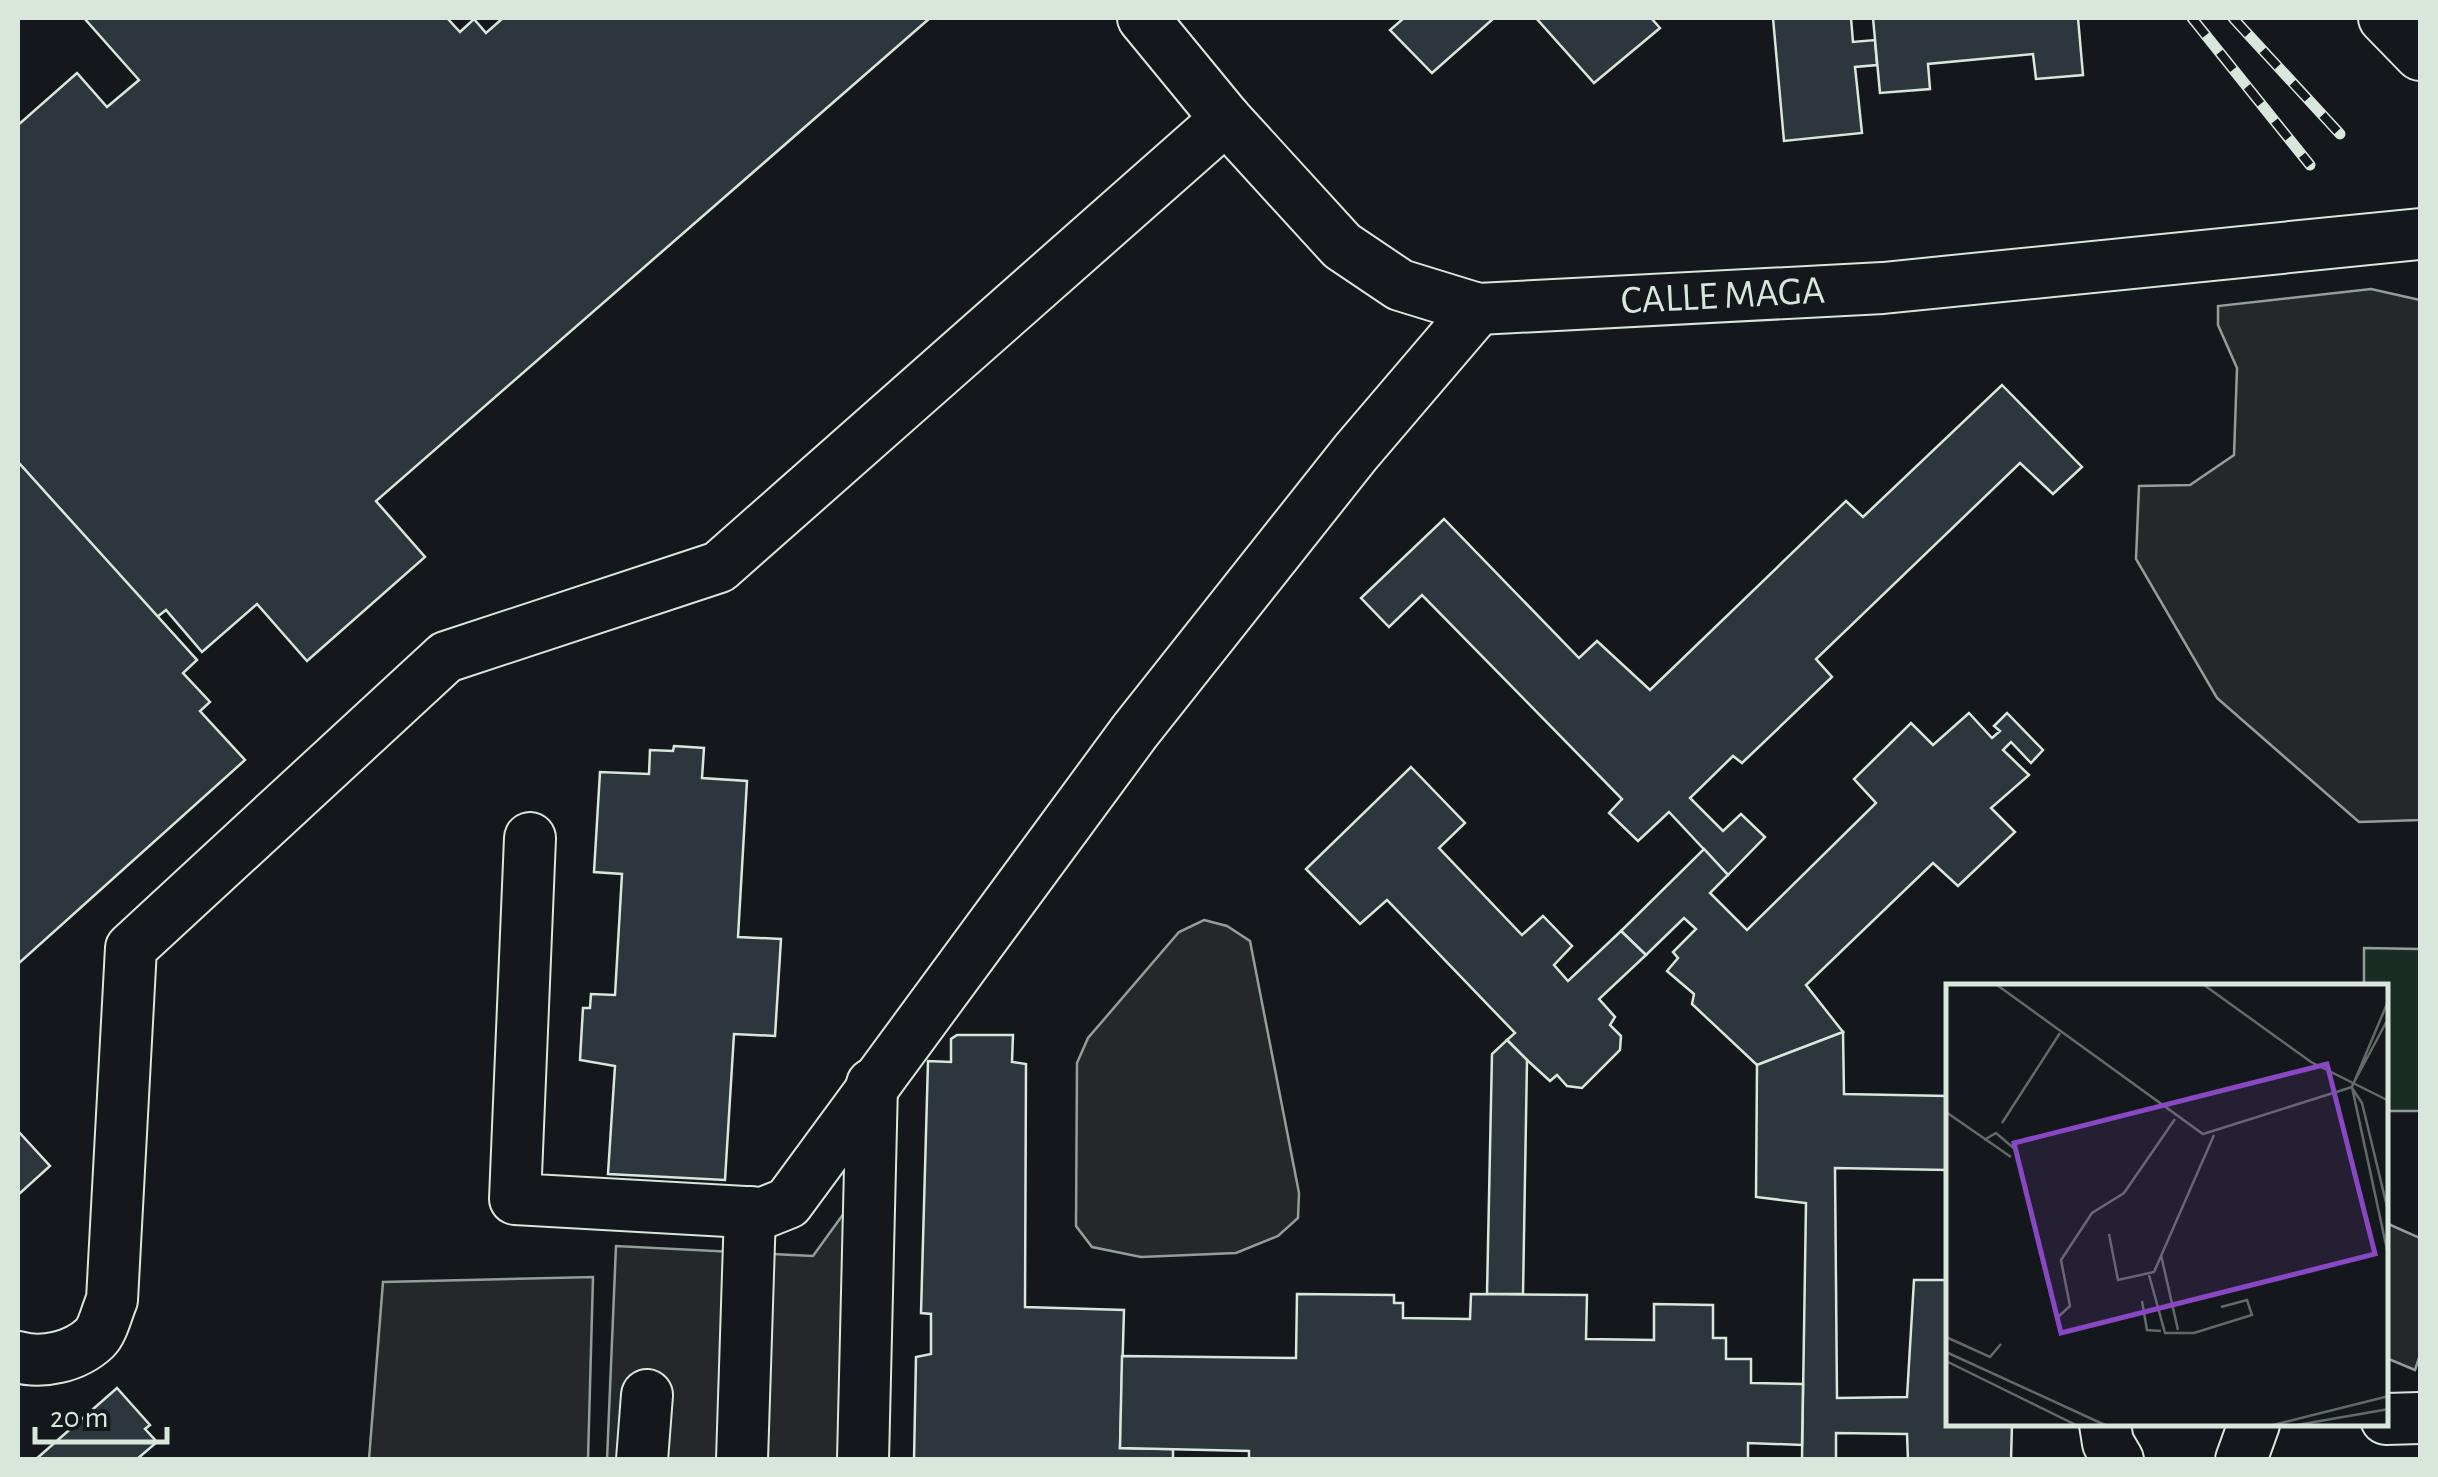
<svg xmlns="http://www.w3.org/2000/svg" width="2438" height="1477" font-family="'Alegreya Sans',sans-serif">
<rect width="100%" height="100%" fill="#14181c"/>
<path fill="#1a2d24" stroke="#939e99" stroke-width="2.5" d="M 2364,948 L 2420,949 L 2420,1111 L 2386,1111 L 2386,987 L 2364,987 Z"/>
<g fill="#24282b" stroke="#939e99" stroke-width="2.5">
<path d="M 2371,289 L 2420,300 L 2420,820 L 2359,822 L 2217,698 L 2136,559 L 2139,486 L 2190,485 L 2234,455 L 2237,368 L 2218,325 L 2218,306 Z"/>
<path d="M 1204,920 L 1227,926 L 1250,941 L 1299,1193 L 1298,1218 L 1278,1236 L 1236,1253 L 1141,1257 L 1092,1247 L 1076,1226 L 1077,1063 L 1088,1038 L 1179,932 Z"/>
<path d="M 886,1155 L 881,1459 L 607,1460 L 616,1246 L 813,1256 Z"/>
<path d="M 2386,1223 L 2420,1238 L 2420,1355 L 2415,1370 L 2386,1358 Z"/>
<path d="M 593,1277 L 588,1459 L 369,1459 L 383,1282 Z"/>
</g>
<g fill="#2c363c" stroke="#d8e6dc" stroke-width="2.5">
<path d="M 84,18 L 447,18 L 460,32 L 474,19 L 486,33 L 503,18 L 930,18 L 376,501 L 425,557 L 307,661 L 257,604 L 202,652 L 166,610 L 157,617 L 18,462 L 18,125 L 77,73 L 107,107 L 139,80 Z"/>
<path d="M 1404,18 L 1494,18 L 1432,73 L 1390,30 Z"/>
<path d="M 1536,18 L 1651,18 L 1660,28 L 1594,83 Z"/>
<path d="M 1773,18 L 1851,18 L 1853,42 L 1875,40 L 1877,65 L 1855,67 L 1862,133 L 1784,141 Z"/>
<path d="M 1873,18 L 2078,18 L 2083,75 L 2036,79 L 2033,54 L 1928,64 L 1930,89 L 1880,93 Z"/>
<path d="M 2002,385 L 2082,467 L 2053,494 L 2020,463 L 1816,659 L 1832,677 L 1742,763 L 1733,756 L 1690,798 L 1723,831 L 1741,814 L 1765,837 L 1728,875 L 1669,812 L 1638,841 L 1609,813 L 1622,799 L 1422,595 L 1389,627 L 1361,598 L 1444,519 L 1579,658 L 1597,641 L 1650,690 L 1846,501 L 1863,517 Z"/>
<path d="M 18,462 L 197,660 L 183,673 L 210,702 L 200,711 L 245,760 L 18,964 Z"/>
<path d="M 1969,713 L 1992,738 L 2000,731 L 1994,726 L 2007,713 L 2043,750 L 2031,763 L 2011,742 L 2003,750 L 2029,775 L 1991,808 L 2015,832 L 1958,886 L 1933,863 L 1806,985 L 1843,1032 L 1757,1065 L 1692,1004 L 1694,994 L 1667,971 L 1678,958 L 1673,952 L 1696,929 L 1684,918 L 1646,955 L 1621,931 L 1704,849 L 1728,875 L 1710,893 L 1747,930 L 1876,803 L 1854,779 L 1911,723 L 1933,745 Z"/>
<path d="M 674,746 L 704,748 L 702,778 L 747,781 L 738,937 L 781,939 L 775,1036 L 734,1034 L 725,1180 L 608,1174 L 615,1066 L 580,1060 L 583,1008 L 590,1008 L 591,994 L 615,995 L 622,874 L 594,872 L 600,772 L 649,774 L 650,750 L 673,751 Z"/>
<path d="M 1411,767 L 1465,823 L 1439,848 L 1522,935 L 1543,916 L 1572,946 L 1554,965 L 1568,981 L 1621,931 L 1646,955 L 1599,999 L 1615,1017 L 1610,1025 L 1621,1036 L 1620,1050 L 1582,1088 L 1567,1086 L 1557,1075 L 1550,1081 L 1527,1060 L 1507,1040 L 1515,1033 L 1387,900 L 1360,924 L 1306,869 Z"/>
<path d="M 1843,1032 L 1844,1094 L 1948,1096 L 1948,1170 L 1835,1168 L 1837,1398 L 1907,1397 L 1914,1280 L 1948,1280 L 1948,1424 L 2012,1424 L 2011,1460 L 1908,1460 L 1907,1434 L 1836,1433 L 1836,1460 L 1802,1460 L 1806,1203 L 1756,1197 L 1757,1065 Z"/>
<path d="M 957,1035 L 1013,1035 L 1012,1062 L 1026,1064 L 1025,1307 L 1124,1310 L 1120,1448 L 1173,1449 L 1173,1460 L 914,1460 L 916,1357 L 931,1354 L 931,1314 L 921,1313 L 928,1061 L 951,1062 L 951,1039 Z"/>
<path d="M 1507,1040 L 1527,1060 L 1523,1294 L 1487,1294 L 1492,1054 Z"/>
<path d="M 18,1131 L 50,1166 L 18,1195 Z"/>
<path d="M 1297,1294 L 1394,1295 L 1394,1303 L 1403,1303 L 1403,1318 L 1470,1319 L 1471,1294 L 1587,1295 L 1586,1339 L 1654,1340 L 1654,1304 L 1713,1305 L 1713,1338 L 1726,1338 L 1726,1359 L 1751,1359 L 1751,1383 L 1803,1384 L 1802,1445 L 1748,1443 L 1748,1460 L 1249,1460 L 1249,1451 L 1120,1448 L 1122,1356 L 1296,1358 Z"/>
<path d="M 117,1388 L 150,1425 L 145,1429 L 157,1442 L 136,1460 L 35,1460 Z"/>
</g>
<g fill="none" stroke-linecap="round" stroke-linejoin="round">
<defs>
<g id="minor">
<path d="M 1143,18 L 1226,119 L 1342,246 L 1400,285 L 1478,309 L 1883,288 L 2420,234"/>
<path d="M 2384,18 L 2420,55"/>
<path d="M 530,838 L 515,1199 L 763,1213 L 788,1203 L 1135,731 L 1356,452 L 1478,309"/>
<path d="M 18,1357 C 42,1364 75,1357 95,1338 C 103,1330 107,1311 112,1300 L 131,948 L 446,657 L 719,567 L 1226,119"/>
<path d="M 2386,1419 L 2420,1418"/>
<path d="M 2105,1424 L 2108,1443 L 2118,1460"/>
<path d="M 642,1460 L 647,1395"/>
<path d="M 742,1460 L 750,1212"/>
<path d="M 863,1460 L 872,1084"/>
<path d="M 2241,1460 L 2254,1424"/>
</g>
</defs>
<use href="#minor" stroke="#d8e6dc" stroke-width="54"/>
<use href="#minor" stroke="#14181c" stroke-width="50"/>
<defs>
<g id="rail">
<path d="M 2192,18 L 2310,165"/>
<path d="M 2233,18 L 2340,134"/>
</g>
</defs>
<use href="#rail" stroke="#d8e6dc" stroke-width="11"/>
<use href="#rail" stroke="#14181c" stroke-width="8" stroke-dasharray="22" stroke-linecap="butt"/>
</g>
<g text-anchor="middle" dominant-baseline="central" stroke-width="8" stroke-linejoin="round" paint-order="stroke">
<g font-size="40" fill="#d8e6dc" stroke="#14181c">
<text transform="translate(1723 296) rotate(-3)">CALLE MAGA</text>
</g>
</g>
<g transform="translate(1946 984)">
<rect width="442" height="442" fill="#14181c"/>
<path fill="none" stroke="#626a69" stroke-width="2.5" d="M 51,1 L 257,150 L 406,103M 258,1 L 365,78 L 443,117M 443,15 L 406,103 L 443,275M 406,102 L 443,33M 406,104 L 416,119 L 443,231M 0,128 L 65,173M 56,139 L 114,49M 38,156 L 50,149 L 71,167M 163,250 L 172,296 L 208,288 L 268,151M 215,271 L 232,346M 203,291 L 219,349 L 248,349 L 306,331 L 301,316 L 275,323M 196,317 L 201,346 L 215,347M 112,333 L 124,322 L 115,276 L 146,229 L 178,209 L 229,135M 0,353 L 44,373 L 55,360M 0,368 L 159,441M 0,377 L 130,441M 327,441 L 443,412M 351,441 L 443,425"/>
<path fill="#8948c3" fill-opacity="0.15" stroke="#8948c3" stroke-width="5" d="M 381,80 L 429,270 L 115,349 L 68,159 Z"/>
<rect width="442" height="442" fill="none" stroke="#d8e6dc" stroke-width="5"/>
</g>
<rect width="2438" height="1477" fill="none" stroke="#d8e6dc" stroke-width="40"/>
<path d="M35 1427v15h132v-15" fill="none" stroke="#d8e6dc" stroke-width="5"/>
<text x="50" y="1427" font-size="30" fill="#d8e6dc" stroke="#14181c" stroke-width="8" paint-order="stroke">20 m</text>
</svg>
